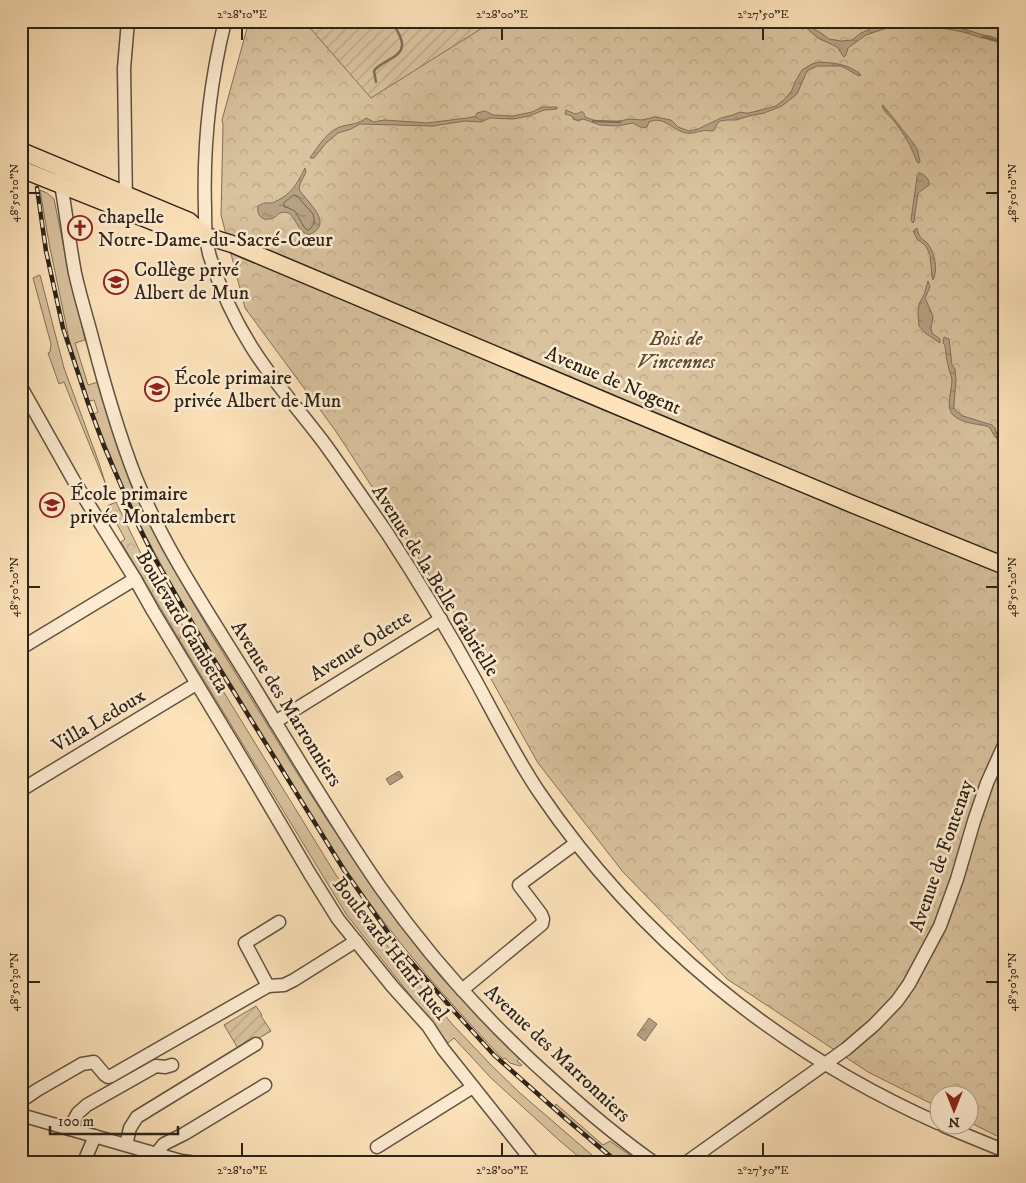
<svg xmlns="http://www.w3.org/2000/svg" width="1026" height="1183" font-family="'IM FELL DW Pica',serif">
<defs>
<pattern id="forest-crowns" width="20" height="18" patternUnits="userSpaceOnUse" patternTransform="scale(1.25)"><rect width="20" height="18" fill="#d9c29e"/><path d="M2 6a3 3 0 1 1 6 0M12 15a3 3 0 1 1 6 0" fill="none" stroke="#baa687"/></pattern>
<pattern id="garden-furrows" width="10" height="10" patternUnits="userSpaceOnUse" patternTransform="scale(1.25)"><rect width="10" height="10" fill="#d9c29e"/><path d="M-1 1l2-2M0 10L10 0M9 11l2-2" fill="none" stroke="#baa687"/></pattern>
<pattern id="water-ripples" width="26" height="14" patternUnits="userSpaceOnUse" patternTransform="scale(1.25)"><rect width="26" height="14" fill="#b6a183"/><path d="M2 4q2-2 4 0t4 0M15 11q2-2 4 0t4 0" fill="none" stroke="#94836a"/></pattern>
</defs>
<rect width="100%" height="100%" fill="#fde2ba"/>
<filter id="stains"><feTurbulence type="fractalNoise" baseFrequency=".004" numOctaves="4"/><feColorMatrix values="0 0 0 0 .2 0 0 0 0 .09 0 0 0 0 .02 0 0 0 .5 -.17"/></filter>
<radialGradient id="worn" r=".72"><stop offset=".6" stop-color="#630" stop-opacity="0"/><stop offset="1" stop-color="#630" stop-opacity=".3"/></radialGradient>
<g fill="#d9c29e" stroke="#82725b">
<path d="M 40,190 L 47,193 L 54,199 L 64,248 L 85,340 L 75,343 L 88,385 L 98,382 L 118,441 L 130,483 L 161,547 L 210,632 L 299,776 L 327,820 L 402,928 L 439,975 L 519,1059 L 517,1061 L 522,1065 L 520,1066 L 510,1063 L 505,1058 L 503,1059 C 461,1015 421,970 384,922 C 336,860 297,791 256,724 C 216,659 174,593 140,524 C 123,488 108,451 94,414 L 98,412 L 94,400 L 89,401 L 69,339 L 49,243 Z"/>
<path d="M 40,275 L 64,368 L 99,463 L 106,485 L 64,382 L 59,384 L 48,353 L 50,352 L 51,344 L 33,278 Z"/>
<path d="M 185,629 L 336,875 L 392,952 L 453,1025 L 492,1066 L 520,1093 L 600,1162 L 585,1162 L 560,1141 L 491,1078 L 454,1038 L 448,1043 L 346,914 L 179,639 Z"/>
<path d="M 556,1104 L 603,1145 L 610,1141 L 639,1162 L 621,1162 L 589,1137 L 555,1107 Z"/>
</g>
<g fill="url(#forest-crowns)" stroke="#82725b">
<path d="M 249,21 L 1005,21 L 1005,1140 L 969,1122 L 968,1096 L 938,1096 L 938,1107 L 868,1072 L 727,979 L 623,872 L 538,763 L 453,611 L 335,430 L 245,308 L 221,215 L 223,125 L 222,120 Z"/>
<path d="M 116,502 L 147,566 L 164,596 L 185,629 L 179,639 L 121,542 L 125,539 L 107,506 Z"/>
</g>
<g fill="url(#garden-furrows)" stroke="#82725b">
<path d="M 304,21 L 488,21 L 487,25 L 371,98 Z"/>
<path d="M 256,1006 L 262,1015 L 261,1016 L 271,1031 L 239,1050 L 224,1025 Z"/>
</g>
<g fill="url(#water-ripples)" stroke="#7f6f58">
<path d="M 798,21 L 804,21 L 812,28 L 821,33 L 829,39 L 841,41 L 852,40 L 861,33 L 877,26 L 890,24 L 890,27 L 866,35 L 848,48 L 846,55 L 844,57 L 837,47 L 818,38 Z"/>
<path d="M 911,24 L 922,24 L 964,29 L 983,35 L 990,36 L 1005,42 L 1005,46 L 989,37 L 982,38 L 963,32 L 948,29 L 912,26 Z"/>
<path d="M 819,62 C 835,63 849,64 861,75 L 859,76 L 847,69 L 841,66 L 817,66 L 807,71 L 797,94 L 782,106 L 764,113 L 749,116 L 736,120 L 727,120 L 720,121 L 718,123 L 713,131 C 709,131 705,130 702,131 C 696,132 692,134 686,133 C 673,131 664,115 649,122 L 647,127 C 642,129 638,126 633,123 L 617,126 L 600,125 L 583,119 L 578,121 L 573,119 L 572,116 L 565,114 L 566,110 L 575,114 C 581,113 583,108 585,117 L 596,121 L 614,122 L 630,119 L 642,120 L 655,117 L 671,120 L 678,127 L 689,131 L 698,129 L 721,118 L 733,115 L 740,112 L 745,113 L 749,113 L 776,106 L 785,99 L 792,90 L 795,82 L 802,70 L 812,64 Z"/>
<path d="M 883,105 L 914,144 L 917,149 L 920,161 L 919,163 L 917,162 C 911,146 905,135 894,121 C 890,116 884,112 882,106 Z"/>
<path d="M 542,107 L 557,107 L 557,109 L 544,110 L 529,116 L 513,119 L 490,118 L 481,122 L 465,121 L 433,126 L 360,124 L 351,129 L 338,133 L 326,143 L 314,158 L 310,158 C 318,146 329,129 343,126 C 351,124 359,124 366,118 L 374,122 L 384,120 L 427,123 L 467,118 L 476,116 L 477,113 L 485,111 L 493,115 L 513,116 L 532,112 Z"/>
<path d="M 305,168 L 306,172 L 300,184 L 299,189 C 306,202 336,223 309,235 C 298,232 297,220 289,213 C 285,212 284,212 280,213 C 275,216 279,215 273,218 C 263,222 256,216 258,206 C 265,202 265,203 272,203 C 291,195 296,186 305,168 Z"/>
<path d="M 919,173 C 924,174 930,179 929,185 L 918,193 L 914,221 L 913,223 L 911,220 L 917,177 Z"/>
<path d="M 917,228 C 918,230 918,233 919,235 C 921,239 926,241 928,244 C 935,254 938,269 933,280 L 932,277 L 930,255 L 926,246 L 917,239 L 913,231 Z"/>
<path d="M 928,281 L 930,287 L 925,298 L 933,316 L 931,328 L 932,333 L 940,339 L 940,343 L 925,333 L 919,326 L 918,313 L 919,304 L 924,295 Z"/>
<path d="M 944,337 L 949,339 L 952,365 L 955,369 L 956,380 L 954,404 L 954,409 L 963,416 L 992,425 L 995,428 L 998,438 L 995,437 L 990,428 L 987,426 C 977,424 961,423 953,415 C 945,407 952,391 952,380 C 951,374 949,371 948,365 C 946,359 946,352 945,345 L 943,343 Z"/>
<path d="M 399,771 L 403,777 L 390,785 L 386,779 Z"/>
<path d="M 649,1018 L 657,1024 L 645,1041 L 637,1035 Z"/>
</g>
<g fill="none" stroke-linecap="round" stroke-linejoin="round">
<path stroke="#71624e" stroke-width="1" d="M 294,195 L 297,196 L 313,214 L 314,218 L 314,224 L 309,230 L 307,230 L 304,227 L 295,211 L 284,206 L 284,203 Z"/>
<g stroke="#7f6f58" stroke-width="2.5">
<path d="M 983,37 L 997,41"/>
<path d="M 376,82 L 374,71 C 380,61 403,58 402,44 C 402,36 395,29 393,21"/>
<path d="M 593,121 L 620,122"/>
<path d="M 997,437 L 1005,450"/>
</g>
<defs>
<g id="minor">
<path d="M 225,21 C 210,82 203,146 205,209 C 205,225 205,241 210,257 C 220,288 234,319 251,346 C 273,382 302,413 327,447 C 347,475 367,504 387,533 C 419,582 449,632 477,683 C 497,720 516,758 539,792 C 638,938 778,1052 938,1123"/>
<path d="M 60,179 C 66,210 69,242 75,273 C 80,296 87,318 93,341 C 105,387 118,432 135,476 C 165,551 212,618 254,687 C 295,754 335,822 380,887 C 431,959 490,1025 557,1084 C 588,1112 619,1138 653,1162"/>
<path d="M 126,204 L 124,68 L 128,21"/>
<path d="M 21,387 L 74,481 L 135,579 L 153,611 L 235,747 L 310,874 L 338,919 L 392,986 L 428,1026 L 443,1049 L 533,1162"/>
<path d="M 21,648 L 135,579"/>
<path d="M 275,722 L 441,619"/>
<path d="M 21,790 L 196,684"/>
<path d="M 268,986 L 284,985 L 294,980 L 356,941"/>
<path d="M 462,990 L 542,924 L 543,919 L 541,914 L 519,885 L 576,843"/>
<path d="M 21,1101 L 37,1090 L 82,1064 L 94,1062 L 105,1075 L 108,1077 L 111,1076 L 268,986 L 245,943 L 279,922"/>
<path d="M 21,1115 L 181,1161 L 190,1162"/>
<path d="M 944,1126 L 1005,1151"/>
<path d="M 69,1129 L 78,1113 L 87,1105 L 156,1066 L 165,1067 L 172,1065"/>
<path d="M 126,1145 L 130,1128 L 137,1117 L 256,1044"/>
<path d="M 377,1147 L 473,1087"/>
<path d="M 153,1160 L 156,1154 L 164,1144 L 184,1134 L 265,1085"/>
<path d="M 84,1162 L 95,1136"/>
<path d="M 687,1162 L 846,1049 L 874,1025 L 897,1001 L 909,984 L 940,926 L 957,879 L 974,821 L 987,783 L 1005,743"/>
</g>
<g id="major">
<path d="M 21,151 L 189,221 L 206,236"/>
<path d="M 21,169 L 184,234 L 206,236 L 232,244 L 617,406 L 852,504 L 1005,566"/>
</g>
</defs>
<use href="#minor" stroke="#605340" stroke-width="15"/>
<use href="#major" stroke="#2c2318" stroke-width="19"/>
<use href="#minor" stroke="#feecd2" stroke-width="12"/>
<use href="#major" stroke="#fde2ba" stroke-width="16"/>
<defs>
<path id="rail" d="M 37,188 L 46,251 L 63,328 L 89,406 L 104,446 L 139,527 L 154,557 L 203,642 L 344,870 L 399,948 L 454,1011 L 494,1055 L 566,1119 L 617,1162"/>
</defs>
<use href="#rail" stroke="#2c2318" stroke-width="4.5"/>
<use href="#rail" stroke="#feecd2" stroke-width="2.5" stroke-dasharray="8" stroke-linecap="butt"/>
</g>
<path fill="none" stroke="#2c2318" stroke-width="2" d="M 242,28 L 242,40M 502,28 L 502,40M 763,28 L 763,40M 28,193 L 40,193M 986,193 L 998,193M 28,587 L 40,587M 986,587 L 998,587M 28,982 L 40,982M 986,982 L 998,982M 242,1143 L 242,1156M 502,1143 L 502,1156M 763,1143 L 763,1156"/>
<defs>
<symbol id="church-ring" viewBox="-11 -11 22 22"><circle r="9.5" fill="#feecd2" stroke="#8f2418" stroke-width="1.5"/><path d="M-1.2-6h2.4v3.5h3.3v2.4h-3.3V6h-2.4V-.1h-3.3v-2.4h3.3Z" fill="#8f2418"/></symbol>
<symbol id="school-ring" viewBox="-11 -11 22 22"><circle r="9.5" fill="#feecd2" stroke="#8f2418" stroke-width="1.5"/><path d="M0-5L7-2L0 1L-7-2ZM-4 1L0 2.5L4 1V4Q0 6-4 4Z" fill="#8f2418"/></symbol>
</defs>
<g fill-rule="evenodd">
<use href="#church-ring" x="66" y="214" width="28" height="28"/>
<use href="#school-ring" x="102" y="268" width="28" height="28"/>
<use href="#school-ring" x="143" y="375" width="28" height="28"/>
<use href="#school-ring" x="38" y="491" width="28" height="28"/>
</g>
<g text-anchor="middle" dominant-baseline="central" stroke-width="5" stroke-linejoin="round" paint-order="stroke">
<g font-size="20" fill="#2c2318" stroke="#feecd2" text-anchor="start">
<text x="98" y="217">chapelle<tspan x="98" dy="23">Notre-Dame-du-Sacré-Cœur</tspan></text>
<text x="134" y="270">Collège privé<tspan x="134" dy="23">Albert de Mun</tspan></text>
<text x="174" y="378">École primaire<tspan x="174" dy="23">privée Albert de Mun</tspan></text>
<text x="70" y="494">École primaire<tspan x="70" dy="23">privée Montalembert</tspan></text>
</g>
<g font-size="20" font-style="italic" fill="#574b3a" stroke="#feecd2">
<text x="676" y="339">Bois de<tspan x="676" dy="23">Vincennes</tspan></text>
</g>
<g font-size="20" fill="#2c2318" stroke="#feecd2">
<text transform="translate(613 381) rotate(23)">Avenue de Nogent</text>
<text transform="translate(435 581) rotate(58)">Avenue de la Belle Gabrielle</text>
<text transform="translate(182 622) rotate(59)">Boulevard Gambetta</text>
<text transform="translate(361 646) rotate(-32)">Avenue Odette</text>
<text transform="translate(286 704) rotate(58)">Avenue des Marronniers</text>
<text transform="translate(99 721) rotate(-31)">Villa Ledoux</text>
<text transform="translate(942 856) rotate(-71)">Avenue de Fontenay</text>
<text transform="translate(390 949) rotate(52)">Boulevard Henri Ruel</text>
<text transform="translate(557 1054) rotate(43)">Avenue des Marronniers</text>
</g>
</g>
<rect width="1026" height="1183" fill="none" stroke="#fde2ba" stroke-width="55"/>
<g transform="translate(954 1110) rotate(180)"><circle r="24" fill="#feecd2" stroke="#aa9c88"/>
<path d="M0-4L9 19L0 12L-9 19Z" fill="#8f2418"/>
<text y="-8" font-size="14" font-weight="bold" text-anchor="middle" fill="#2c2318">N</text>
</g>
<path d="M50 1126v8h128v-8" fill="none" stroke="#2c2318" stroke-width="2.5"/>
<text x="58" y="1126" font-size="15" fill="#2c2318" stroke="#feecd2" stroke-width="4" paint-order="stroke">100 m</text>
<rect x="28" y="28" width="970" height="1128" fill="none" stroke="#2c2318" stroke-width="2"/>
<g font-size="12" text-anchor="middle" fill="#2c2318">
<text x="242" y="18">2°28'10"E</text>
<text x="502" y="18">2°28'00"E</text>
<text x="763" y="18">2°27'50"E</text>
<text transform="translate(1012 193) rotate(-90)" y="4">48°50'10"N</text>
<text transform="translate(14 193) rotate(-90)" y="4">48°50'10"N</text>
<text transform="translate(1012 587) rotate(-90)" y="4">48°50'20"N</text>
<text transform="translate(14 587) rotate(-90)" y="4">48°50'20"N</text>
<text transform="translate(1012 982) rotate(-90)" y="4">48°50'30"N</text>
<text transform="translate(14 982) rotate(-90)" y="4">48°50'30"N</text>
<text x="242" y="1174">2°28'10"E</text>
<text x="502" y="1174">2°28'00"E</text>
<text x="763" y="1174">2°27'50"E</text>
</g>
<rect width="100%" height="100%" filter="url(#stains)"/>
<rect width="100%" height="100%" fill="url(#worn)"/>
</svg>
